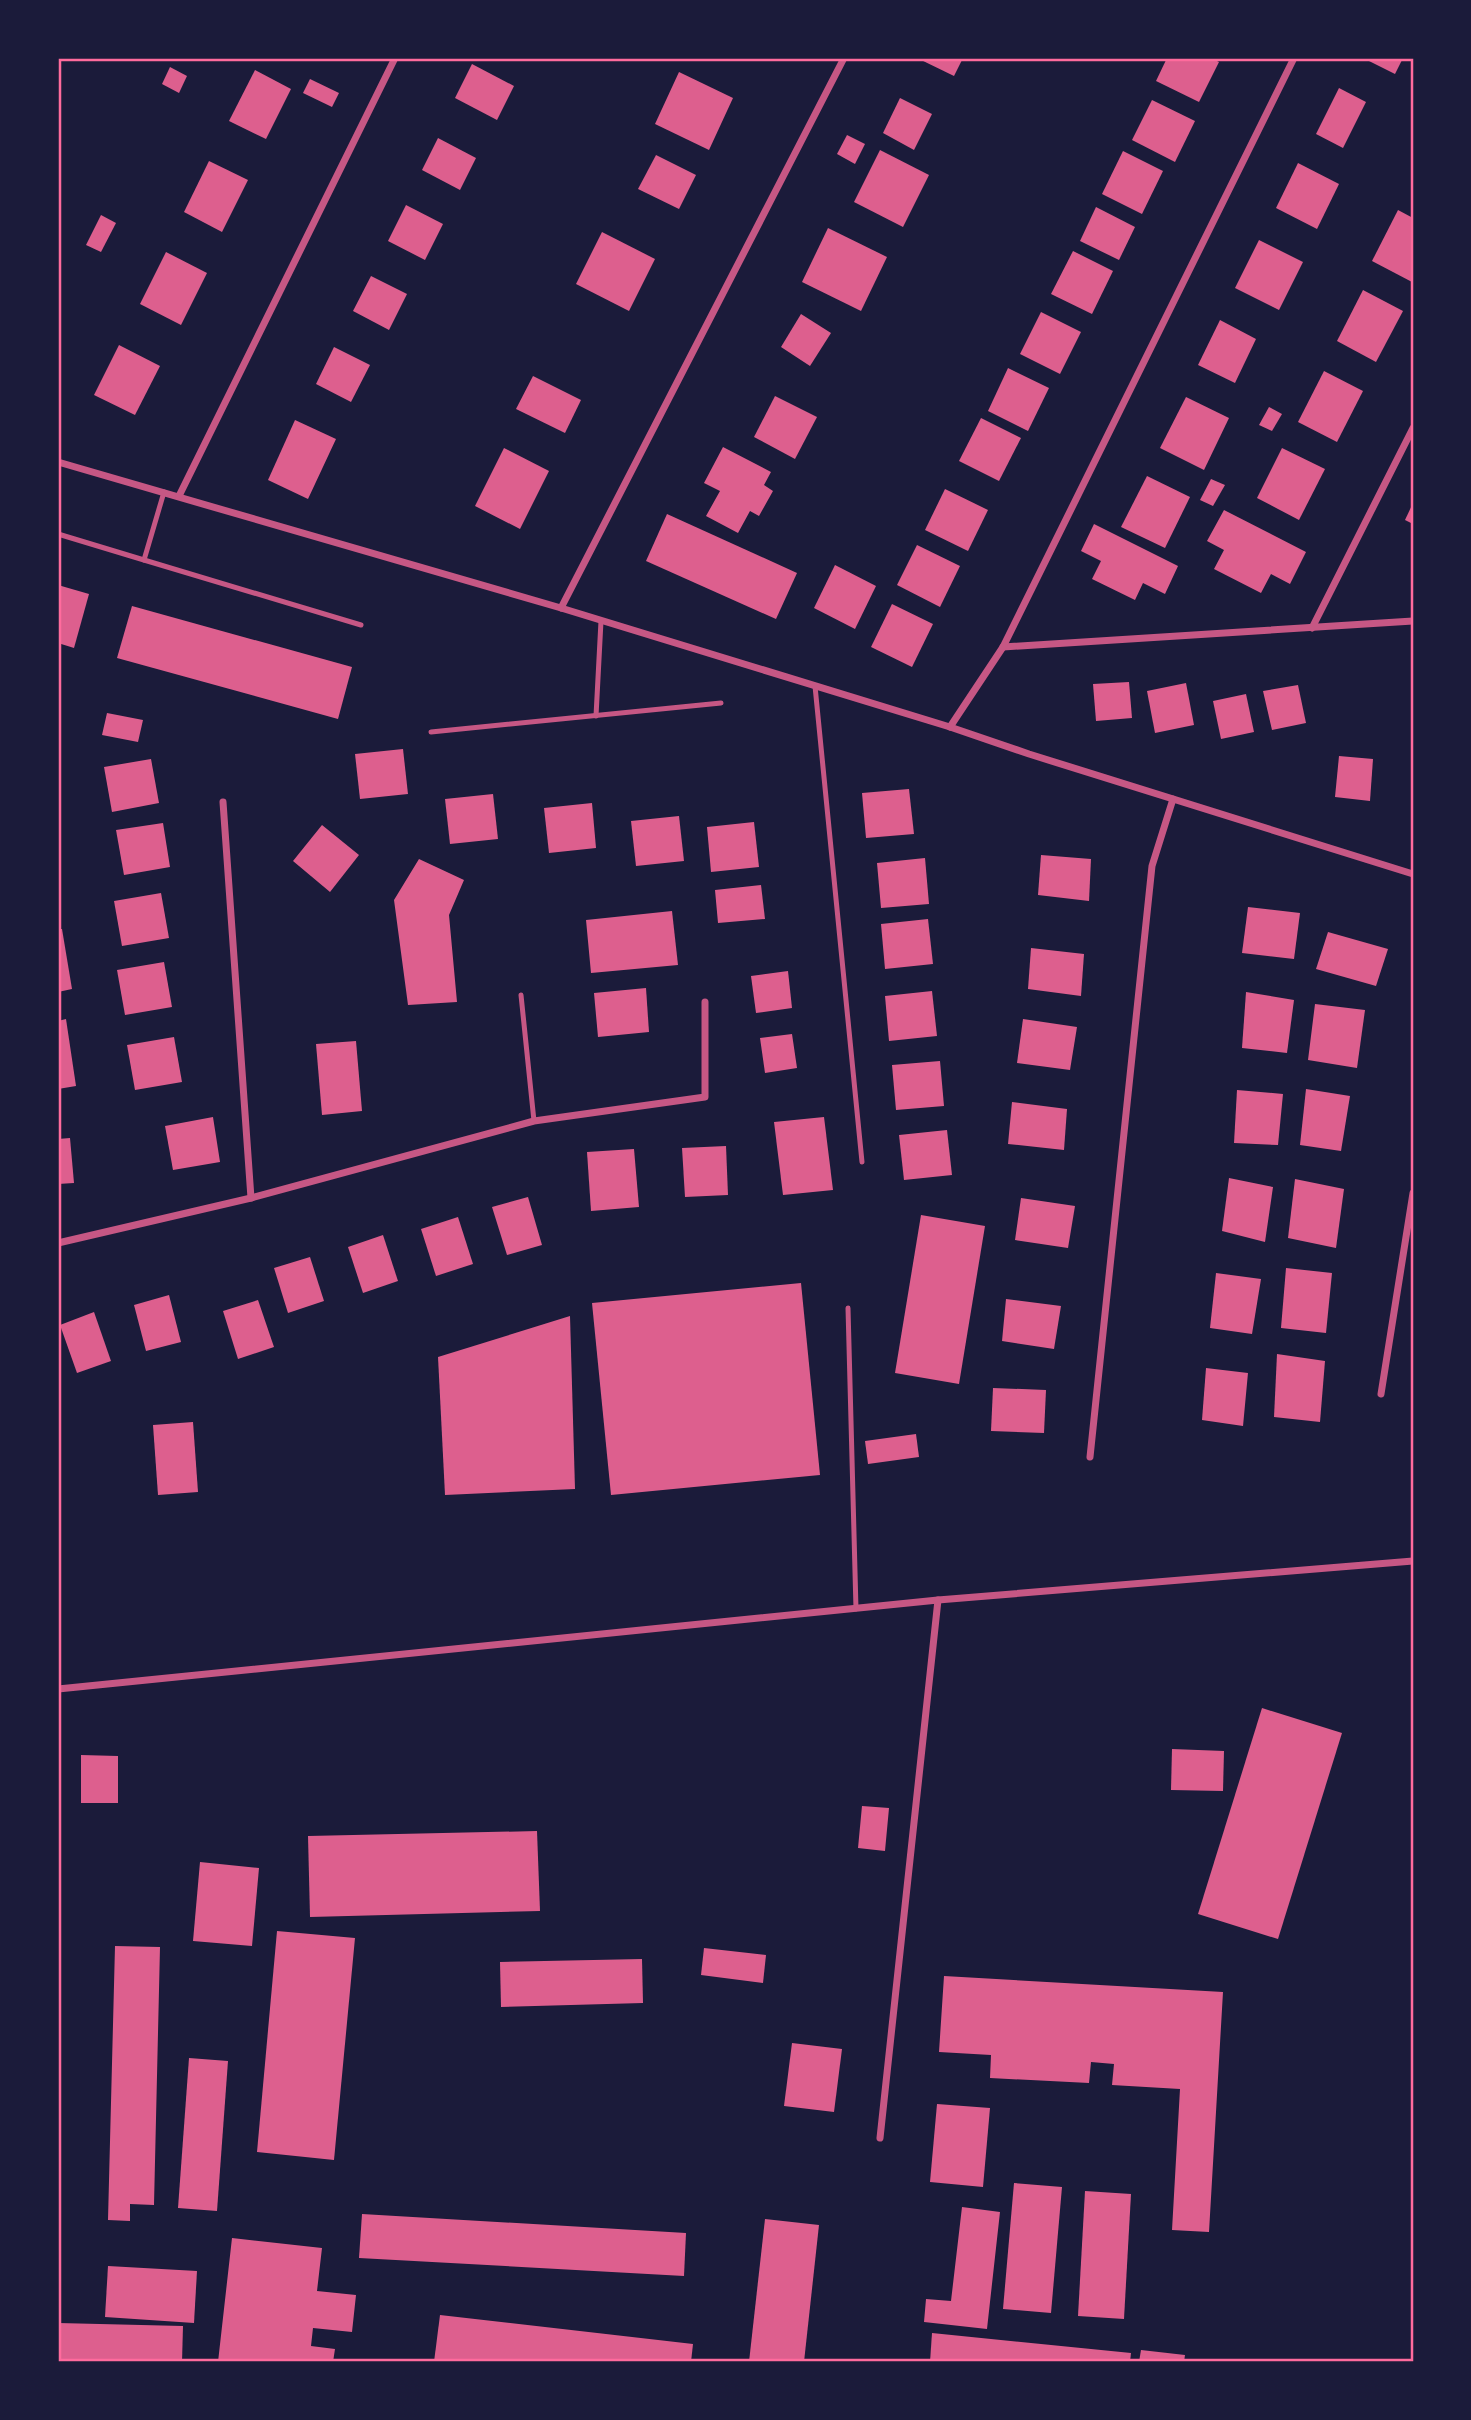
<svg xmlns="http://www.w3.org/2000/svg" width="1471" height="2420" font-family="'PT Serif',serif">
<rect width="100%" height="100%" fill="#1b1b3a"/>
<g fill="#dd5f8e">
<path d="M 917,58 L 963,58 L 954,76 Z"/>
<path d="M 1167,58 L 1211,58 L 1219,62 L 1199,102 L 1156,81 Z"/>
<path d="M 1363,58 L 1403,58 L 1395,74 Z"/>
<path d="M 472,64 L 514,86 L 497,120 L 455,98 Z"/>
<path d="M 170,67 L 187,76 L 179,93 L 162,84 Z"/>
<path d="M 255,70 L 291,89 L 266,139 L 229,121 Z"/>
<path d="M 679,72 L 733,98 L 709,150 L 655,124 Z"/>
<path d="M 310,79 L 339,93 L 332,107 L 303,93 Z"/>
<path d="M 1339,88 L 1366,102 L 1343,148 L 1316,134 Z"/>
<path d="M 900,98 L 932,114 L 914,150 L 883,133 Z"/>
<path d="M 1152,100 L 1195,121 L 1175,162 L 1132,140 Z"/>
<path d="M 847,135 L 865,144 L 855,164 L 837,154 Z"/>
<path d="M 438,138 L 476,158 L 460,190 L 422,170 Z"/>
<path d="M 880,150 L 929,175 L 903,227 L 854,202 Z"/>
<path d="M 1123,151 L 1163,171 L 1142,214 L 1102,194 Z"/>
<path d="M 656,155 L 696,175 L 679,209 L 638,189 Z"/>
<path d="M 209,161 L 248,180 L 222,232 L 184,212 Z"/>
<path d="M 1298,163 L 1339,184 L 1317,229 L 1276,208 Z"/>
<path d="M 406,205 L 443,224 L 425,260 L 388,241 Z"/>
<path d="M 1096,207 L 1135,227 L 1119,260 L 1080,241 Z"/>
<path d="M 1398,210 L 1413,218 L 1412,282 L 1372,261 Z"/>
<path d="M 101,215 L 116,223 L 101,252 L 86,245 Z"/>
<path d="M 828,228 L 887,257 L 861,311 L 802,282 Z"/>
<path d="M 602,232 L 655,259 L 629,311 L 576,284 Z"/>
<path d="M 1259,240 L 1303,262 L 1279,310 L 1235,288 Z"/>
<path d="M 1073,251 L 1113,271 L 1092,314 L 1051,294 Z"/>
<path d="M 166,252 L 207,273 L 181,325 L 140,304 Z"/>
<path d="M 371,276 L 407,294 L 389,330 L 353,311 Z"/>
<path d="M 1363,290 L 1403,311 L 1376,362 L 1337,341 Z"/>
<path d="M 1041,312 L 1081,332 L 1060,374 L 1020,354 Z"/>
<path d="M 801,314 L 831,333 L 810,366 L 781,347 Z"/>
<path d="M 1220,320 L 1256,339 L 1235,383 L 1198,365 Z"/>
<path d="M 119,345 L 160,366 L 135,415 L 94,395 Z"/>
<path d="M 334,347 L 370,365 L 351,402 L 316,384 Z"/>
<path d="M 1008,368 L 1049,388 L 1028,431 L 988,411 Z"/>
<path d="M 1324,371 L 1363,391 L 1337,442 L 1298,422 Z"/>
<path d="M 533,376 L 581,400 L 565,433 L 516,409 Z"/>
<path d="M 775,396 L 817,417 L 795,459 L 754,437 Z"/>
<path d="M 1186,397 L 1229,418 L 1204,470 L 1160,448 Z"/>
<path d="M 1269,407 L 1282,414 L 1272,431 L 1259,425 Z"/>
<path d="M 981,418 L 1021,438 L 999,481 L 959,461 Z"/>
<path d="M 295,420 L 336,439 L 308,499 L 268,480 Z"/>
<path d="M 723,447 L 771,472 L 764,485 L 773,491 L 759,516 L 750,511 L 738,533 L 706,516 L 720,491 L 704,483 Z"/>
<path d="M 504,448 L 549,471 L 520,529 L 475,506 Z"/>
<path d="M 1282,448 L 1325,469 L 1299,520 L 1257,498 Z"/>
<path d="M 1147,476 L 1190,497 L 1165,548 L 1121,527 Z"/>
<path d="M 1211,479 L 1225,485 L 1213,506 L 1200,500 Z"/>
<path d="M 945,489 L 988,510 L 968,551 L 925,530 Z"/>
<path d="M 1413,503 L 1413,524 L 1405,520 Z"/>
<path d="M 1224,510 L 1306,552 L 1290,584 L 1271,574 L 1261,593 L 1214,569 L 1224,550 L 1207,541 Z"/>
<path d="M 667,514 L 797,573 L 776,619 L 646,561 Z"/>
<path d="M 1094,524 L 1178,566 L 1165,594 L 1143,583 L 1135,600 L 1092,579 L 1101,561 L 1081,551 Z"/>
<path d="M 917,545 L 960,566 L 940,607 L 897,585 Z"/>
<path d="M 835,565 L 876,586 L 855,629 L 814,608 Z"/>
<path d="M 58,585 L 89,594 L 74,648 L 58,643 Z"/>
<path d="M 892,604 L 933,624 L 912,667 L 871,647 Z"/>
<path d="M 132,606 L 352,667 L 338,719 L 117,658 Z"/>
<path d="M 1129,682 L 1132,718 L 1096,721 L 1093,684 Z"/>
<path d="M 1186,683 L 1194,725 L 1155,733 L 1147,691 Z"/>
<path d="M 1298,685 L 1306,723 L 1272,730 L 1263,691 Z"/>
<path d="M 1246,694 L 1254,732 L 1221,739 L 1213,701 Z"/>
<path d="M 107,713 L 143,720 L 138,742 L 102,735 Z"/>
<path d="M 403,749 L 408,794 L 360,799 L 355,754 Z"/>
<path d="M 1339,756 L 1373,759 L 1370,801 L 1335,797 Z"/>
<path d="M 151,759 L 159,803 L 112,812 L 104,767 Z"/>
<path d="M 909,789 L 914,834 L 866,838 L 862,793 Z"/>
<path d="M 493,794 L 498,839 L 450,844 L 445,799 Z"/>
<path d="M 592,803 L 596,848 L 549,853 L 544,808 Z"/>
<path d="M 679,816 L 684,861 L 636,866 L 631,821 Z"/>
<path d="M 754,822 L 759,867 L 711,872 L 707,827 Z"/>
<path d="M 163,823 L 170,867 L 124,875 L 116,830 Z"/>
<path d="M 322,825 L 359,855 L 330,892 L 293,861 Z"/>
<path d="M 1041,855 L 1091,859 L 1089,901 L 1038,895 Z"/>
<path d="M 925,858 L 929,904 L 881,908 L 877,863 Z"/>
<path d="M 419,859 L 464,880 L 449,915 L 457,1002 L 408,1005 L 394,900 Z"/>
<path d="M 761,885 L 765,919 L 718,923 L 715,890 Z"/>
<path d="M 161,893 L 169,938 L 122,946 L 114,901 Z"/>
<path d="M 1248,907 L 1300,913 L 1294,959 L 1242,953 Z"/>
<path d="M 672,911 L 678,965 L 591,973 L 586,920 Z"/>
<path d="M 928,919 L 933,964 L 885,969 L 881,924 Z"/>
<path d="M 58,929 L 62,929 L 72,989 L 58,992 Z"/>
<path d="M 1328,932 L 1388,949 L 1376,986 L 1316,969 Z"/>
<path d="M 1031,948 L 1084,954 L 1081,996 L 1028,989 Z"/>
<path d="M 164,962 L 172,1007 L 125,1015 L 117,970 Z"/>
<path d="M 788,971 L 792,1008 L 756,1013 L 751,976 Z"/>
<path d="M 646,988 L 649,1032 L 598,1037 L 594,993 Z"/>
<path d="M 932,991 L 937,1036 L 889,1041 L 885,996 Z"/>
<path d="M 1246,992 L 1294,1000 L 1287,1053 L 1242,1048 Z"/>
<path d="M 1315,1004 L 1365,1010 L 1357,1068 L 1308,1060 Z"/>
<path d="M 66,1019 L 76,1086 L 58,1089 L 58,1021 Z"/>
<path d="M 1023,1019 L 1077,1027 L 1070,1070 L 1017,1063 Z"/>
<path d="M 792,1034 L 797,1068 L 765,1073 L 760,1038 Z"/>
<path d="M 174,1037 L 182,1082 L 135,1090 L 127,1045 Z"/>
<path d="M 356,1041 L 362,1111 L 322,1115 L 316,1044 Z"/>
<path d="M 940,1061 L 944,1106 L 896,1110 L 892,1065 Z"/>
<path d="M 1306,1089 L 1350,1096 L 1341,1151 L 1300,1145 Z"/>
<path d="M 1237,1090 L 1283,1094 L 1278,1145 L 1234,1143 Z"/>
<path d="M 1012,1102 L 1067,1109 L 1064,1150 L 1008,1144 Z"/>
<path d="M 213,1117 L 220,1162 L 173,1170 L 165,1126 Z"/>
<path d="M 824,1117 L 833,1190 L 783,1195 L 774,1122 Z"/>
<path d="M 947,1130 L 952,1175 L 904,1180 L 899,1135 Z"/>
<path d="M 70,1138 L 74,1183 L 58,1184 L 58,1139 Z"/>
<path d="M 726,1146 L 728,1195 L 685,1197 L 682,1148 Z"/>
<path d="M 634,1149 L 639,1207 L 591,1211 L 587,1152 Z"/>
<path d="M 1229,1178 L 1273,1187 L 1265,1242 L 1222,1231 Z"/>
<path d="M 1295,1179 L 1344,1189 L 1336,1248 L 1288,1238 Z"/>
<path d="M 528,1197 L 542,1245 L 507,1255 L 492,1207 Z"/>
<path d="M 1021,1198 L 1075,1206 L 1068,1248 L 1015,1240 Z"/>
<path d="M 921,1215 L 985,1226 L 959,1384 L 895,1373 Z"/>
<path d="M 458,1217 L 473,1264 L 436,1276 L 421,1229 Z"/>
<path d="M 383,1235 L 398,1281 L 363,1293 L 348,1247 Z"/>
<path d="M 310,1257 L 324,1301 L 288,1313 L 274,1268 Z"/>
<path d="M 1286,1268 L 1332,1273 L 1326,1333 L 1281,1328 Z"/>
<path d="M 1216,1273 L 1261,1279 L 1252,1334 L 1210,1328 Z"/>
<path d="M 801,1283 L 820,1475 L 611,1495 L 592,1303 Z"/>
<path d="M 169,1295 L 181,1342 L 146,1351 L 134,1305 Z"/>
<path d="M 1006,1299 L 1061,1306 L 1054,1349 L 1002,1341 Z"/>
<path d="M 258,1300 L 274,1347 L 238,1359 L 223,1311 Z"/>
<path d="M 94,1312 L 111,1361 L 77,1373 L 60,1325 Z"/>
<path d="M 570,1316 L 575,1489 L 445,1495 L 438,1357 Z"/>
<path d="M 1277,1354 L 1325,1361 L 1320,1422 L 1274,1417 Z"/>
<path d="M 1206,1368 L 1248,1373 L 1243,1426 L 1202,1420 Z"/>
<path d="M 993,1388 L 1046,1390 L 1044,1433 L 991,1431 Z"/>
<path d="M 193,1422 L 198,1492 L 158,1495 L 153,1425 Z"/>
<path d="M 916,1434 L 919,1457 L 868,1464 L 865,1441 Z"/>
<path d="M 1262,1708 L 1342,1733 L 1278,1939 L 1198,1914 Z"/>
<path d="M 1172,1749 L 1224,1751 L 1223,1791 L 1171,1790 Z"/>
<path d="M 81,1755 L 118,1756 L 118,1803 L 81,1803 Z"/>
<path d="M 862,1806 L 889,1808 L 885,1851 L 858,1848 Z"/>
<path d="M 537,1831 L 540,1911 L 310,1917 L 308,1836 Z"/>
<path d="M 200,1862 L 259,1868 L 252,1946 L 193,1941 Z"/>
<path d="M 277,1931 L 355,1938 L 334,2160 L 257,2152 Z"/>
<path d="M 115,1946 L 160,1947 L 154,2205 L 130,2204 L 130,2221 L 108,2220 Z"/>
<path d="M 704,1948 L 766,1955 L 763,1983 L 701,1975 Z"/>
<path d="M 642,1959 L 643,2003 L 501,2007 L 500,1962 Z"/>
<path d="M 944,1976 L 1223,1992 L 1209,2232 L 1172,2230 L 1180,2089 L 1112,2085 L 1114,2064 L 1091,2062 L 1089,2083 L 990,2078 L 991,2055 L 939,2052 Z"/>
<path d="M 792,2043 L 842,2049 L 834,2112 L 784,2106 Z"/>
<path d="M 189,2058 L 228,2061 L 217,2211 L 178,2208 Z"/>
<path d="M 937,2104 L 990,2108 L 983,2187 L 930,2182 Z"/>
<path d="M 1014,2183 L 1062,2187 L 1051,2313 L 1003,2309 Z"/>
<path d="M 1085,2191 L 1131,2194 L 1124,2319 L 1078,2316 Z"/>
<path d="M 962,2207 L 1000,2212 L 987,2329 L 924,2322 L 926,2299 L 951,2301 Z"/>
<path d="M 362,2214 L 686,2233 L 684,2276 L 359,2258 Z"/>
<path d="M 765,2219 L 819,2225 L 804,2362 L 749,2362 Z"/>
<path d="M 232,2238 L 322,2248 L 317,2291 L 356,2295 L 352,2332 L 313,2328 L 311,2346 L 335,2349 L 333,2362 L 218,2362 Z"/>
<path d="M 108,2266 L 197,2271 L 194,2323 L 105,2317 Z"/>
<path d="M 440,2315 L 693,2344 L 691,2362 L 434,2362 Z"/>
<path d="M 58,2323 L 183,2326 L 182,2362 L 58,2361 Z"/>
<path d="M 932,2333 L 1131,2353 L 1130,2362 L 930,2362 Z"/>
<path d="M 1141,2350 L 1185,2355 L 1184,2362 L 1139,2362 Z"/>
</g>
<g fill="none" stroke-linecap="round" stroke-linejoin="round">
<g stroke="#c65784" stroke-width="5">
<path d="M 164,492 L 144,560 L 361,625"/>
<path d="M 58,534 L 144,560"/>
<path d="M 815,686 L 862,1162"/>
<path d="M 596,716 L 601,621"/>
<path d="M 431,732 L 721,703"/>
<path d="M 521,995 L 534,1121"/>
<path d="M 848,1308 L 856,1609"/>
</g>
<g stroke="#c65784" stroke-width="7">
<path d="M 58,462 L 561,608 L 950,727 L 1029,754 L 1413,874"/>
<path d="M 179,496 L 395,58"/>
<path d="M 561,608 L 844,58"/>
<path d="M 1312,628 L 1413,428"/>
<path d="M 1003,647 L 1413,621"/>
<path d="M 950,727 L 1003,647 L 1294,58"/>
<path d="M 223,802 L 251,1198"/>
<path d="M 58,1243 L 251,1198 L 534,1121 L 705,1097 L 705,1002"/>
<path d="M 1381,1394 L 1413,1193"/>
<path d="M 1090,1457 L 1152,866 L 1173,799"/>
<path d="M 58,1689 L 938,1600 L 1413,1561"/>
<path d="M 880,2138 L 938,1600"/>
</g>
</g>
<rect width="1471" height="2420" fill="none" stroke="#1b1b3a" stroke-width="119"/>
<rect x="60" y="60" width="1352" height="2300" fill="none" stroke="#ff6b9d" stroke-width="2.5"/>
</svg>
